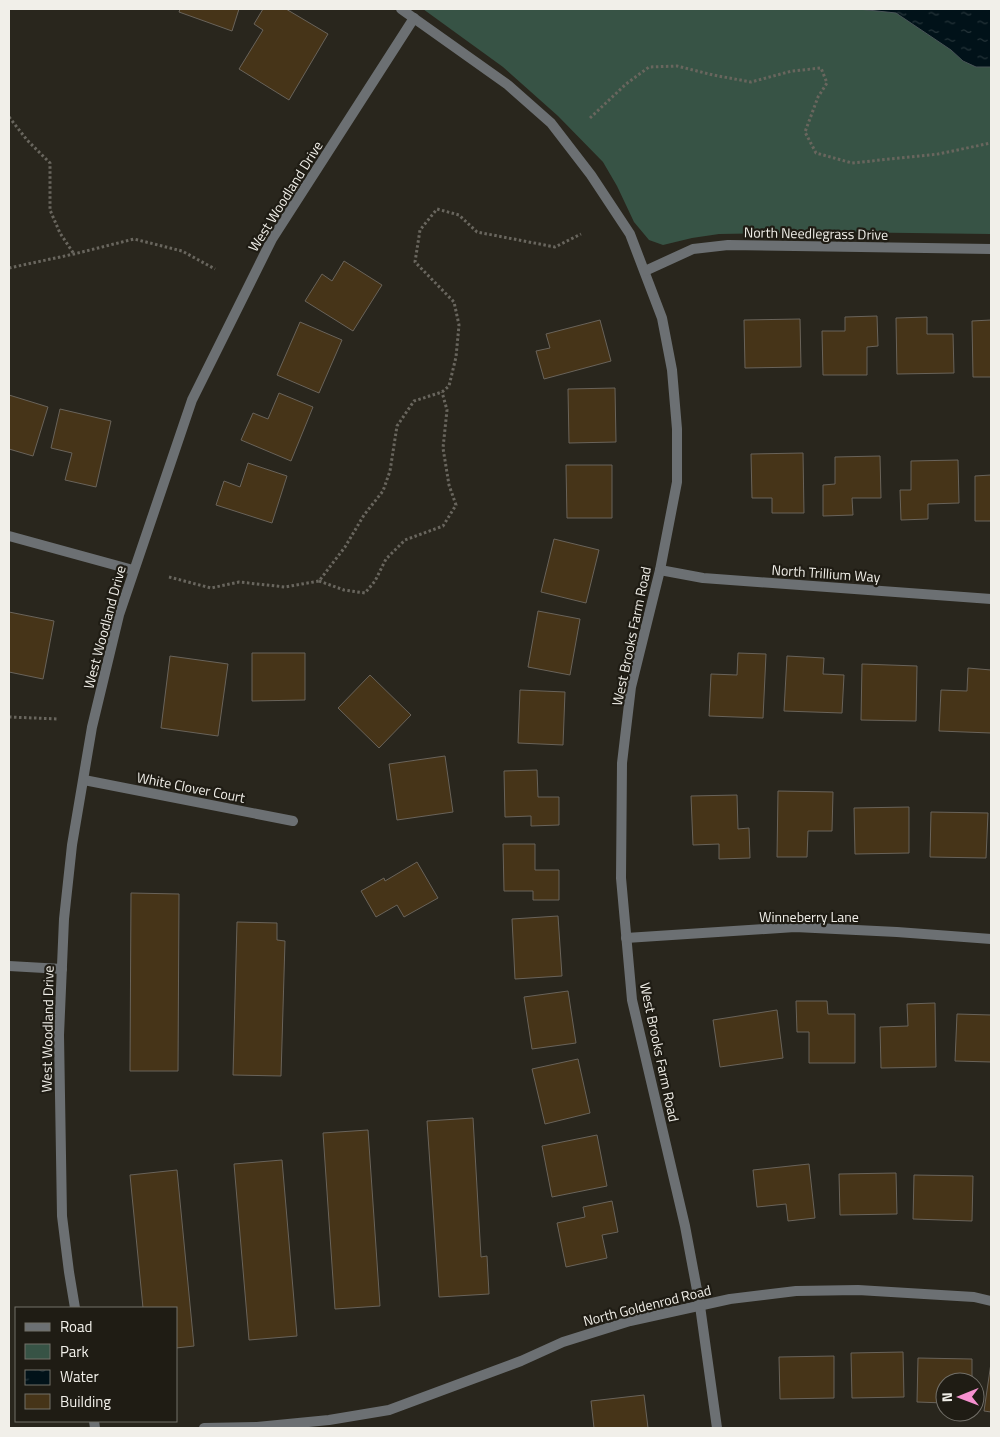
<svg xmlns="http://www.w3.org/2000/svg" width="1000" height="1437" font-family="'Titillium Web',sans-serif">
<defs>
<pattern id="water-ripples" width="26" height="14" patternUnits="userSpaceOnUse" patternTransform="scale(1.25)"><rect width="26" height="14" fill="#011219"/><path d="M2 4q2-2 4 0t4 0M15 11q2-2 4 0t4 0" fill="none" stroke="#26353a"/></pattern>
</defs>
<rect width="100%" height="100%" fill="#29261d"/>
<path fill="#375345" d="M 423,9 L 991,9 L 991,234 L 831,232 L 719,234 L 692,238 L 663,245 L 649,240 L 634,222 L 617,186 L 603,162 L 558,116 L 503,67 Z"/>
<path fill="url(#water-ripples)" stroke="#495457" d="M 858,9 L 991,9 L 991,67 L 976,67 L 963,61 L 951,50 L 896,13 Z"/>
<g fill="#463418" stroke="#69635a">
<path d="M 180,9 L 239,9 L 232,31 L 179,12 Z"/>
<path d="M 263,9 L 286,9 L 328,34 L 289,100 L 239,69 L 263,30 L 254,24 Z"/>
<path d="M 344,261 L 382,285 L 353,331 L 305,301 L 322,274 L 332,281 Z"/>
<path d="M 877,316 L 878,346 L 867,347 L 867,375 L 823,375 L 822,331 L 845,331 L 845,317 Z"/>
<path d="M 927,317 L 927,334 L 953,334 L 954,373 L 897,374 L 896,318 Z"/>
<path d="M 800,319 L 801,367 L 745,368 L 744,320 Z"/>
<path d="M 600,320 L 611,361 L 544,379 L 536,351 L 550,348 L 546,334 Z"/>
<path d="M 991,320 L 991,377 L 973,377 L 972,321 Z"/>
<path d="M 300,322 L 342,340 L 319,393 L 277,375 Z"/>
<path d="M 615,388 L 616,442 L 569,443 L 568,389 Z"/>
<path d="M 279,393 L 313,407 L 291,461 L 241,440 L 253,413 L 268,419 Z"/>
<path d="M 9,395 L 48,407 L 33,456 L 9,449 Z"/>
<path d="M 60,409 L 111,421 L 96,487 L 65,480 L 72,453 L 51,448 Z"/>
<path d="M 803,453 L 804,513 L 772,513 L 772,498 L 752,498 L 751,454 Z"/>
<path d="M 880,456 L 881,498 L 852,498 L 853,515 L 823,516 L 823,485 L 835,484 L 835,457 Z"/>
<path d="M 958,460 L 959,503 L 928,504 L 928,519 L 901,520 L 900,490 L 911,490 L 911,461 Z"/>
<path d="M 248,463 L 287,476 L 272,523 L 216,505 L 224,481 L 240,487 Z"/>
<path d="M 566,465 L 612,465 L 612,518 L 567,518 Z"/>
<path d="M 991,475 L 991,521 L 975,521 L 975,476 Z"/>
<path d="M 554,539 L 599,550 L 586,603 L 541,592 Z"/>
<path d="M 538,611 L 580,619 L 570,675 L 528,667 Z"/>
<path d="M 9,612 L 54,621 L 43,679 L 9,672 Z"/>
<path d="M 252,653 L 305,653 L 305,700 L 252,701 Z"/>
<path d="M 738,653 L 766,654 L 763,718 L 709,716 L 711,674 L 737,675 Z"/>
<path d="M 170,656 L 228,664 L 218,736 L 161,728 Z"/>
<path d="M 787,656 L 824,658 L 823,674 L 844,675 L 842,713 L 784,711 Z"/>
<path d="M 862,664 L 917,666 L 916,721 L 861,720 Z"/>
<path d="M 968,668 L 991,670 L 991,733 L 939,731 L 941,690 L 967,691 Z"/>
<path d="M 370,675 L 411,715 L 379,748 L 338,708 Z"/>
<path d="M 520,690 L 565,692 L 563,745 L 518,743 Z"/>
<path d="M 445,756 L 453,812 L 397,820 L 389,764 Z"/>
<path d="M 537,770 L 538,797 L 559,797 L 559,825 L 531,826 L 531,816 L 505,817 L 504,771 Z"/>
<path d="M 778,791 L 833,792 L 832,831 L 808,831 L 807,857 L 777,857 Z"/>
<path d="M 737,795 L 738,829 L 749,828 L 750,858 L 719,859 L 719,844 L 693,845 L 691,796 Z"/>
<path d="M 909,807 L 909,853 L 855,854 L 854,808 Z"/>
<path d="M 931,812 L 988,813 L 986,858 L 930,857 Z"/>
<path d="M 503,844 L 535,844 L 535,870 L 559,870 L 559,900 L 533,900 L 533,891 L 504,891 Z"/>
<path d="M 417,862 L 438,898 L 404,917 L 397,905 L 376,917 L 361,891 L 384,878 L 385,881 Z"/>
<path d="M 131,893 L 179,894 L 178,1071 L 130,1071 Z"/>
<path d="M 558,916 L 562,976 L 515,979 L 512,919 Z"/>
<path d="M 237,922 L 277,923 L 277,940 L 285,941 L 281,1076 L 233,1075 Z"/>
<path d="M 568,991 L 576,1043 L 532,1049 L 524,997 Z"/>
<path d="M 796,1001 L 827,1001 L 828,1014 L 855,1014 L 855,1063 L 809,1063 L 809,1032 L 797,1032 Z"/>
<path d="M 935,1003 L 936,1067 L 881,1068 L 880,1027 L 908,1026 L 907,1004 Z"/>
<path d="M 777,1010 L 783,1058 L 720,1067 L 713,1020 Z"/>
<path d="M 957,1014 L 991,1015 L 991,1062 L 955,1061 Z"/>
<path d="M 578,1059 L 590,1113 L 545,1124 L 532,1069 Z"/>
<path d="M 473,1118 L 481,1257 L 487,1256 L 489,1294 L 439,1297 L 427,1121 Z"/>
<path d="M 368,1130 L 380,1306 L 335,1309 L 323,1133 Z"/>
<path d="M 597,1135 L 607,1186 L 552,1197 L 542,1146 Z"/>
<path d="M 282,1160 L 297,1336 L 249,1340 L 234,1164 Z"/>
<path d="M 809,1164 L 815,1218 L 788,1221 L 786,1204 L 757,1207 L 753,1170 Z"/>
<path d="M 177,1170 L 194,1346 L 176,1348 L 176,1308 L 143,1308 L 130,1175 Z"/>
<path d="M 896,1173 L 897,1214 L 840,1215 L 839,1174 Z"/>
<path d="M 914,1175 L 973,1176 L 972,1221 L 913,1219 Z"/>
<path d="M 612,1201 L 618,1232 L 602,1235 L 607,1258 L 566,1267 L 557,1223 L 585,1217 L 583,1207 Z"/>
<path d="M 903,1352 L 904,1397 L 852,1398 L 851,1353 Z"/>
<path d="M 834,1356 L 834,1398 L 780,1399 L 779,1357 Z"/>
<path d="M 918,1358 L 972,1359 L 972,1382 L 945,1382 L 945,1403 L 917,1402 Z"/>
<path d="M 991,1363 L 991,1412 L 984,1411 Z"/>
<path d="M 644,1395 L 648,1428 L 594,1428 L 591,1401 Z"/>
<path d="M 948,1412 L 971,1412 L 971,1417 L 948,1416 Z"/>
</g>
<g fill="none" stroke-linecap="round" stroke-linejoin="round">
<g stroke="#69665e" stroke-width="3" stroke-dasharray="2.5 2.5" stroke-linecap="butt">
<path d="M 9,117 L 27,140 L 50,163 L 50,210 L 60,233 L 74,254"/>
<path d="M 590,118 L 626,84 L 649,67 L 677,66 L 713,75 L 751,82 L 792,71 L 821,68 L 827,83 L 818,97 L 805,132 L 816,153 L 852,163 L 938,154 L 991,143"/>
<path d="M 9,268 L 74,254 L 134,239 L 182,251 L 215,269"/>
<path d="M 169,577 L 211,588 L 239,582 L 285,587 L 319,581 L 345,547 L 364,515 L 383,491 L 390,471 L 397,426 L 414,401 L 442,392 L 449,386 L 456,357 L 459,325 L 454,302 L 415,262 L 420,230 L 437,209 L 459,215 L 477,232 L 555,247 L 581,234"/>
<path d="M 319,581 L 344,590 L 365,593 L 375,581 L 386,559 L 405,540 L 443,526 L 456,505 L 449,485 L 443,448 L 447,410 L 442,392"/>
<path d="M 9,717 L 59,719"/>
</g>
<g stroke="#6c7073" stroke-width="10">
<path d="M 401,9 L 508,85 L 551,123 L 591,175 L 630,234 L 662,318 L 672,370 L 677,429 L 677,482 L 660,570 L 631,687 L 622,763 L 621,878 L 632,1000 L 685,1226 L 700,1306 L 717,1428"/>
<path d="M 645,271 L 693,249 L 728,245 L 991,249"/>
<path d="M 9,536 L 133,570"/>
<path d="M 660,570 L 703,578 L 991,599"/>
<path d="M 84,780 L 293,821"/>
<path d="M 626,938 L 795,927 L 897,932 L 991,939"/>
<path d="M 9,966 L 62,969"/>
<path d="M 75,1308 L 69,1272 L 62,1216 L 59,1035 L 64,919 L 72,845 L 92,727 L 119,615 L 192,400 L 272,239 L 414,18"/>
<path d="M 94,1421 L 95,1428"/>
<path d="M 204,1428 L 257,1427 L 329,1420 L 389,1410 L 521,1361 L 563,1342 L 630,1321 L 730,1299 L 796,1291 L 858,1290 L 974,1297 L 991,1301"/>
</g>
</g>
<g text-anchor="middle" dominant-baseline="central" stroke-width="4.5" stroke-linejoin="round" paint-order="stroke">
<g font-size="14" fill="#f1efe9" stroke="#1f1c14">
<text transform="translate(285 196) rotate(-58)">West Woodland Drive</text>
<text transform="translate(816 233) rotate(1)">North Needlegrass Drive</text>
<text transform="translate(826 573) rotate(4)">North Trillium Way</text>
<text transform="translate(104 627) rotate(-75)">West Woodland Drive</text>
<text transform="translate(631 636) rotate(-78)">West Brooks Farm Road</text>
<text transform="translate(191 787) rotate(11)">White Clover Court</text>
<text x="809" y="916">Winneberry Lane</text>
<text transform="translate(47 1029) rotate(-89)">West Woodland Drive</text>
<text transform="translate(660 1052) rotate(78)">West Brooks Farm Road</text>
<text transform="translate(647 1305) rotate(-14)">North Goldenrod Road</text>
</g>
</g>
<rect width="1000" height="1437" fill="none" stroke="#f1efe9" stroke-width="20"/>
<rect x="15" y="1307" width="162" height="115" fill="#1f1c14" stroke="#737069"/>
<rect x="25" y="1323" width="25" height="8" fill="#6c7073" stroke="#737069"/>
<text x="60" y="1332" font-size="15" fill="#f1efe9">Road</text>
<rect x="25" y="1344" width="25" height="15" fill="#375345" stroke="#737069"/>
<text x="60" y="1357" font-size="15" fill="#f1efe9">Park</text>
<rect x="25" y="1370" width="25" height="15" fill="url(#water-ripples)" stroke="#737069"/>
<text x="60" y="1382" font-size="15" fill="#f1efe9">Water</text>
<rect x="25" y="1394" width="25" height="15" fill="#463418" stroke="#737069"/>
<text x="60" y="1407" font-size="15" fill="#f1efe9">Building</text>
<g transform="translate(960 1397) rotate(269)"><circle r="24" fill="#1f1c14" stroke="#737069"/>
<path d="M0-4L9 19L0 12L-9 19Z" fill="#f690cf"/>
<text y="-8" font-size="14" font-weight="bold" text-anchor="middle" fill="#f1efe9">N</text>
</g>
</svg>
